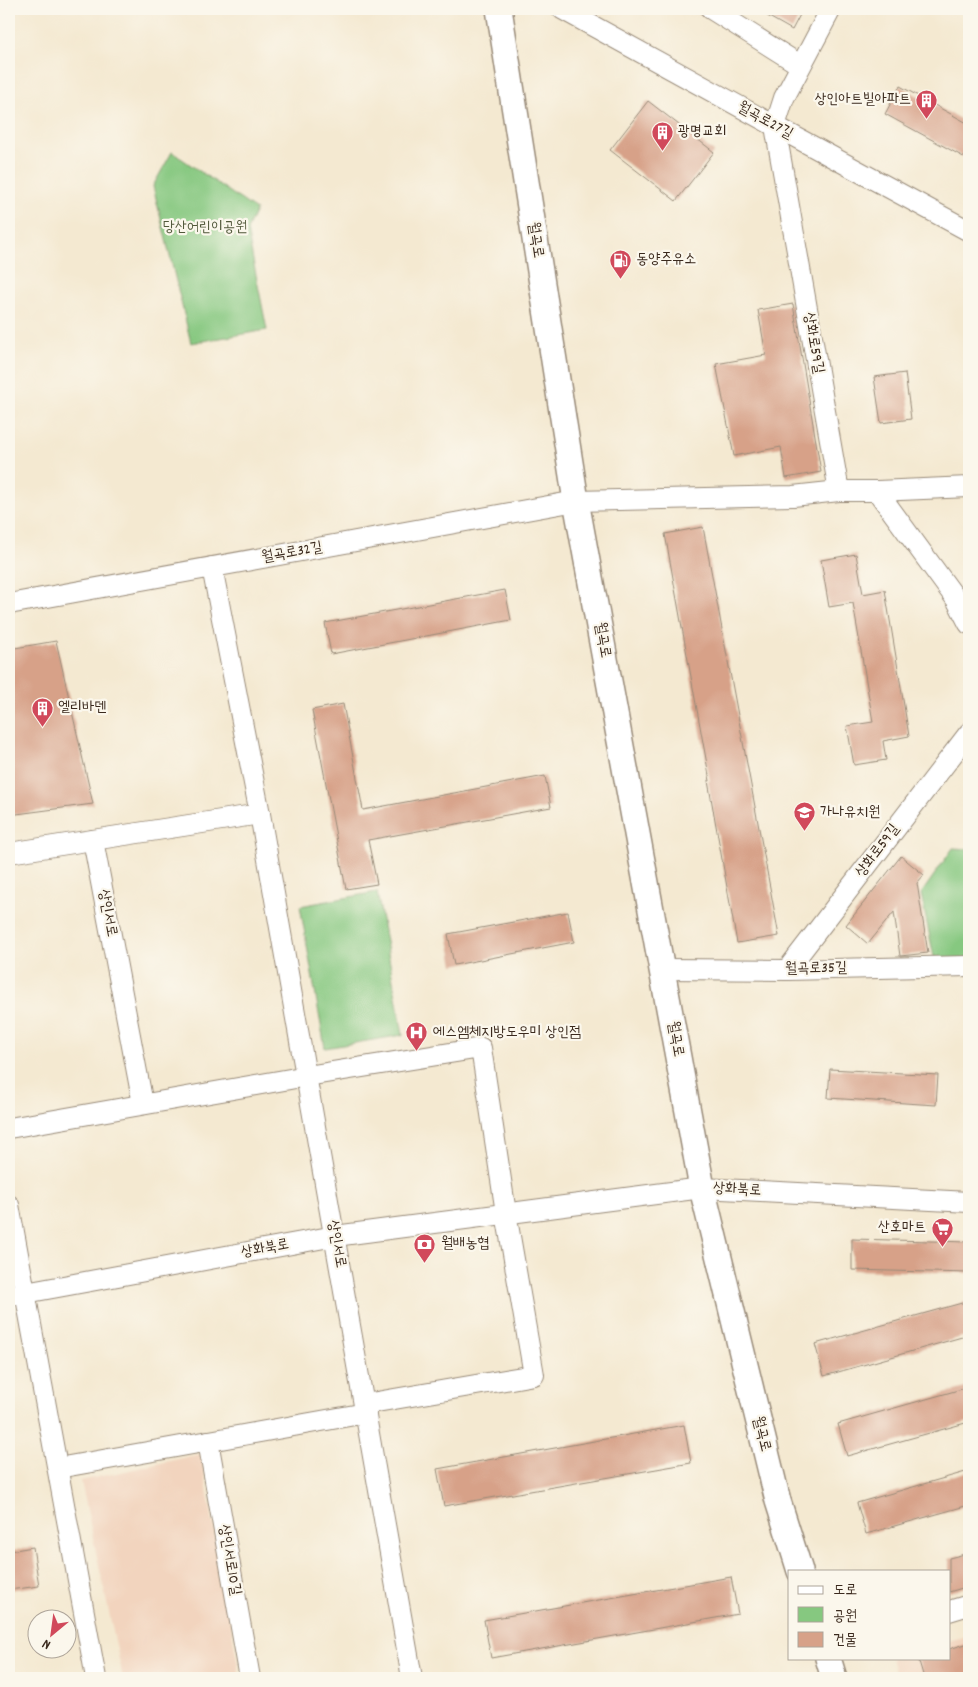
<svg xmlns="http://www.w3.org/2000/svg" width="978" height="1687" font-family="Dekko,'Poor Story',sans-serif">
<rect width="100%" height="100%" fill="#fbf7ec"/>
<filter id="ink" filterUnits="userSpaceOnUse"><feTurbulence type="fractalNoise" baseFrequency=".02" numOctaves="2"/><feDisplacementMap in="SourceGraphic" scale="10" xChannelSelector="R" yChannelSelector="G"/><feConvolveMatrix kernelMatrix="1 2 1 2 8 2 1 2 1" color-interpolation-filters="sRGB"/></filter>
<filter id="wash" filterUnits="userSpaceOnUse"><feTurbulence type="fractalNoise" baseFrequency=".0096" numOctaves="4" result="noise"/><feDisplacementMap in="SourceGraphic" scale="20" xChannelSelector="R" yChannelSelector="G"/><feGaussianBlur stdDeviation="1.12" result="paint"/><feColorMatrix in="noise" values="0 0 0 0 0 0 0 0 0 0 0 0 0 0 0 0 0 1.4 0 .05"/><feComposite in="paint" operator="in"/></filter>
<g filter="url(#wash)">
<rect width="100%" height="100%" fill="#f4e9d1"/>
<g fill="#f2d4be">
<path d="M 201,1454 L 240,1678 L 123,1678 L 81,1481 Z"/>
<path d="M 969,1635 L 969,1678 L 897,1678 L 891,1658 L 949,1658 L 949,1641 Z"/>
</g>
<g fill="#86c880" stroke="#60794f">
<path d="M 172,152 L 256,210 L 247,230 L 267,330 L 191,343 L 153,186 Z"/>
<path d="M 953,848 L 969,849 L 969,966 L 936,967 L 921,894 Z"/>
<path d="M 377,892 L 403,1035 L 325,1048 L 300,906 Z"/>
</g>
<g id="blocks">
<g fill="#d7a188">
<path d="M 755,9 L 803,9 L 792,30 Z"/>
<path d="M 900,86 L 969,124 L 969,160 L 885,114 Z"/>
<path d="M 648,101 L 714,152 L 676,201 L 610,150 Z"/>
<path d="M 793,304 L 821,472 L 786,478 L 781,447 L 734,456 L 716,364 L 766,355 L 758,310 Z"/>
<path d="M 905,373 L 911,419 L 881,423 L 874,377 Z"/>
<path d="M 703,527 L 779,936 L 737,943 L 708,781 L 710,781 L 665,534 Z"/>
<path d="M 856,554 L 863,594 L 885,590 L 909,736 L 883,741 L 886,760 L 854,765 L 847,726 L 873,722 L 853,603 L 829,607 L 821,560 Z"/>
<path d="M 505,590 L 511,620 L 331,654 L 325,623 Z"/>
<path d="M 56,641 L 93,804 L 9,815 L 9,649 Z"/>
<path d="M 343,704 L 363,810 L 545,776 L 551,807 L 368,840 L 377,884 L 346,889 L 312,710 Z"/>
<path d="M 901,856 L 924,875 L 917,883 L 928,953 L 900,956 L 894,912 L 868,944 L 846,925 Z"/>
<path d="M 568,912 L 574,942 L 454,965 L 448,934 Z"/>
<path d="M 830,1069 L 938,1075 L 936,1105 L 828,1098 Z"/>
<path d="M 852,1239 L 969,1242 L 969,1273 L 852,1270 Z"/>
<path d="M 969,1301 L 969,1335 L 824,1376 L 815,1344 Z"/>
<path d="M 969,1387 L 969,1422 L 847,1456 L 838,1424 Z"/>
<path d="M 684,1425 L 691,1463 L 444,1506 L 437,1469 Z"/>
<path d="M 969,1471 L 969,1505 L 866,1534 L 857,1503 Z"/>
<path d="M 33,1547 L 39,1586 L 9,1590 L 9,1551 Z"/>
<path d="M 969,1553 L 969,1586 L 949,1592 L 949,1558 Z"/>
<path d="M 731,1577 L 738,1614 L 491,1658 L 484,1620 Z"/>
<path d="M 969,1643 L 969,1676 L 961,1678 L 924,1678 L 918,1658 L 949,1658 L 949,1649 Z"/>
</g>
</g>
</g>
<g filter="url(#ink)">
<use href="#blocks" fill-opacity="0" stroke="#988a78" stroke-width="1"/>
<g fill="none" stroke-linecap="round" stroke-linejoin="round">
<defs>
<g id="minor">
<path d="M 562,9 L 775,126 L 969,231"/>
<path d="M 711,9 L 800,65"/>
<path d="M 831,9 L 784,98 L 775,126 L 839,491 L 877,491 L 956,599 L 969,624"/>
<path d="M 877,491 L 969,487"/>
<path d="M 212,567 L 260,814 L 412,1678"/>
<path d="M 9,604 L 576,501 L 793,496 L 839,491"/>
<path d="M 93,840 L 143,1104"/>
<path d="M 9,853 L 260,814"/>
<path d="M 662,969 L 787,970 L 969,966"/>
<path d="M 787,970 L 969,733"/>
<path d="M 9,1128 L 307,1076 L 481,1048 L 506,1213 L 534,1375 L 365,1404"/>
<path d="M 9,1205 L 96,1678"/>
<path d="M 9,1296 L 335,1236 L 702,1188 L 969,1202"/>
<path d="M 208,1441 L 250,1678"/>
<path d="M 58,1468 L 366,1413"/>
<path d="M 949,1611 L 969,1605"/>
</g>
<g id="major">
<path d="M 499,9 L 576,501 L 702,1188 L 778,1501 L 800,1571"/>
<path d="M 828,1658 L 834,1678"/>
</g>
</defs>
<use href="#minor" stroke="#988a78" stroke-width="22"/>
<use href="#major" stroke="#988a78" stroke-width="28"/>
<use href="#minor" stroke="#fff" stroke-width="20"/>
<use href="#major" stroke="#fff" stroke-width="25"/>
</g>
</g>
<defs>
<symbol id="building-pin" viewBox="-11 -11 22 30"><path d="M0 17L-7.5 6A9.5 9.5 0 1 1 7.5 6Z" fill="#d1495b" stroke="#fbf7ec"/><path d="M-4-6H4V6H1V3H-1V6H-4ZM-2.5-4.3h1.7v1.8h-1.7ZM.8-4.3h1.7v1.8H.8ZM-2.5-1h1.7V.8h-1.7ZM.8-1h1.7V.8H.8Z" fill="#fff"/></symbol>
<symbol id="fuel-pin" viewBox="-11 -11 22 30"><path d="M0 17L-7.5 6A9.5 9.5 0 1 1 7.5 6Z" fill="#d1495b" stroke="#fbf7ec"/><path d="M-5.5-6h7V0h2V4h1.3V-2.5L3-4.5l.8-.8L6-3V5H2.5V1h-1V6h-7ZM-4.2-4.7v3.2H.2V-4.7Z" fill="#fff"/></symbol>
<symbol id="school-pin" viewBox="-11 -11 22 30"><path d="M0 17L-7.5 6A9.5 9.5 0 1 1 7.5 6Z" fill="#d1495b" stroke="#fbf7ec"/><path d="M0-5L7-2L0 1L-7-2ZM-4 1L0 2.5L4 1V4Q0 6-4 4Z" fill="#fff"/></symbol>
<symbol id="hospital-pin" viewBox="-11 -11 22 30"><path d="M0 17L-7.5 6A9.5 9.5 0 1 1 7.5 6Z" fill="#d1495b" stroke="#fbf7ec"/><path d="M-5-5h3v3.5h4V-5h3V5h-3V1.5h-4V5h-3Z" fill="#fff"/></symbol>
<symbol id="supermarket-pin" viewBox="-11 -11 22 30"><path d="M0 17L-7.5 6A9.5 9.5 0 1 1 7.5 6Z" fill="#d1495b" stroke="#fbf7ec"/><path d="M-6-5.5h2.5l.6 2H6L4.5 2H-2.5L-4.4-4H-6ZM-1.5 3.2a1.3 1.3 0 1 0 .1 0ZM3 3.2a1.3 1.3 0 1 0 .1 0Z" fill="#fff"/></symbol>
<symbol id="bank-pin" viewBox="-11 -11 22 30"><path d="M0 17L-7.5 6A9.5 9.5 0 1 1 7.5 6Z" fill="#d1495b" stroke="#fbf7ec"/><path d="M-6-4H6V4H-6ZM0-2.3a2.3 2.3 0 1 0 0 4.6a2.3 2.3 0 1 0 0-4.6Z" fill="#fff"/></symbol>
</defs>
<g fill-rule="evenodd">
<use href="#building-pin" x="914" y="88" width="25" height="34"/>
<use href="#building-pin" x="650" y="120" width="25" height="34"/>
<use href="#fuel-pin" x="608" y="248" width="25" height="34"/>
<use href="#building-pin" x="30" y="696" width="25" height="34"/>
<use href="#school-pin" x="792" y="800" width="25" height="34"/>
<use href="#hospital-pin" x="404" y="1020" width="25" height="34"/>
<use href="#supermarket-pin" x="930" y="1216" width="25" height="34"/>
<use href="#bank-pin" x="412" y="1232" width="25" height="34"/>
</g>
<g text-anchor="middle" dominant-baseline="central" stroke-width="4.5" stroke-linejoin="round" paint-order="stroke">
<g font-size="15" fill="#3b2a1e" stroke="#fbf7ec" text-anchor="start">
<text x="911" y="100" text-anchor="end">상인아트빌아파트</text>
<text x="678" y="132">광명교회</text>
<text x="636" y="260">동양주유소</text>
<text x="58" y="708">엘리바덴</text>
<text x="820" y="813">가나유치원</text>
<text x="433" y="1033">에스엠체지방도우미 상인점</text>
<text x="926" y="1228" text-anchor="end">산호마트</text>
<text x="441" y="1244">월배농협</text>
</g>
<g font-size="15" fill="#3b2a1e" stroke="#fbf7ec">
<text transform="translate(765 121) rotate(29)">월곡로27길</text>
<text transform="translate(535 240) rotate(81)">월곡로</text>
<text transform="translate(813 343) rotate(80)">상화로59길</text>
<text transform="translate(292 553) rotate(-10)">월곡로32길</text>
<text transform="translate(602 640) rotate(80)">월곡로</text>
<text transform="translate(878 851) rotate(-53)">상화로59길</text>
<text transform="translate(107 913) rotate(79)">상인서로</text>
<text transform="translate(816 969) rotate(-1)">월곡로35길</text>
<text transform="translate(675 1039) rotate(80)">월곡로</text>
<text transform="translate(737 1190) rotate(3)">상화북로</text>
<text transform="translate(336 1244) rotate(80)">상인서로</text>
<text transform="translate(265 1249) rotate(-10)">상화북로</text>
<text transform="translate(761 1434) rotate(76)">월곡로</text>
<text transform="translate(229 1560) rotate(80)">상인서로10길</text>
</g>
<g font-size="15" fill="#52593b" stroke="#fbf7ec">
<text x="205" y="228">당산어린이공원</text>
</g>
</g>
<rect width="978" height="1687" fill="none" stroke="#fbf7ec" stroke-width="30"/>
<rect x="788" y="1570" width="162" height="90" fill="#fbf7ec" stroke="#aea59a"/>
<rect x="798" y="1586" width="25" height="8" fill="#ffffff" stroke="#aea59a"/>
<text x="833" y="1594" font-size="15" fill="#3b2a1e">도로</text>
<rect x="798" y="1607" width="25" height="15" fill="#86c880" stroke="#aea59a"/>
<text x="833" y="1620" font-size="15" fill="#3b2a1e">공원</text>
<rect x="798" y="1632" width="25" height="15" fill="#d7a188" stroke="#aea59a"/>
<text x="833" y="1644" font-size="15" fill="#3b2a1e">건물</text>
<g transform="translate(52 1634) rotate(209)"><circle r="24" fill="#fbf7ec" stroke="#aea59a"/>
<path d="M0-4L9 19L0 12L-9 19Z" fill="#d1495b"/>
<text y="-8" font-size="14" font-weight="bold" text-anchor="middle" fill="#3b2a1e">N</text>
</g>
</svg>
